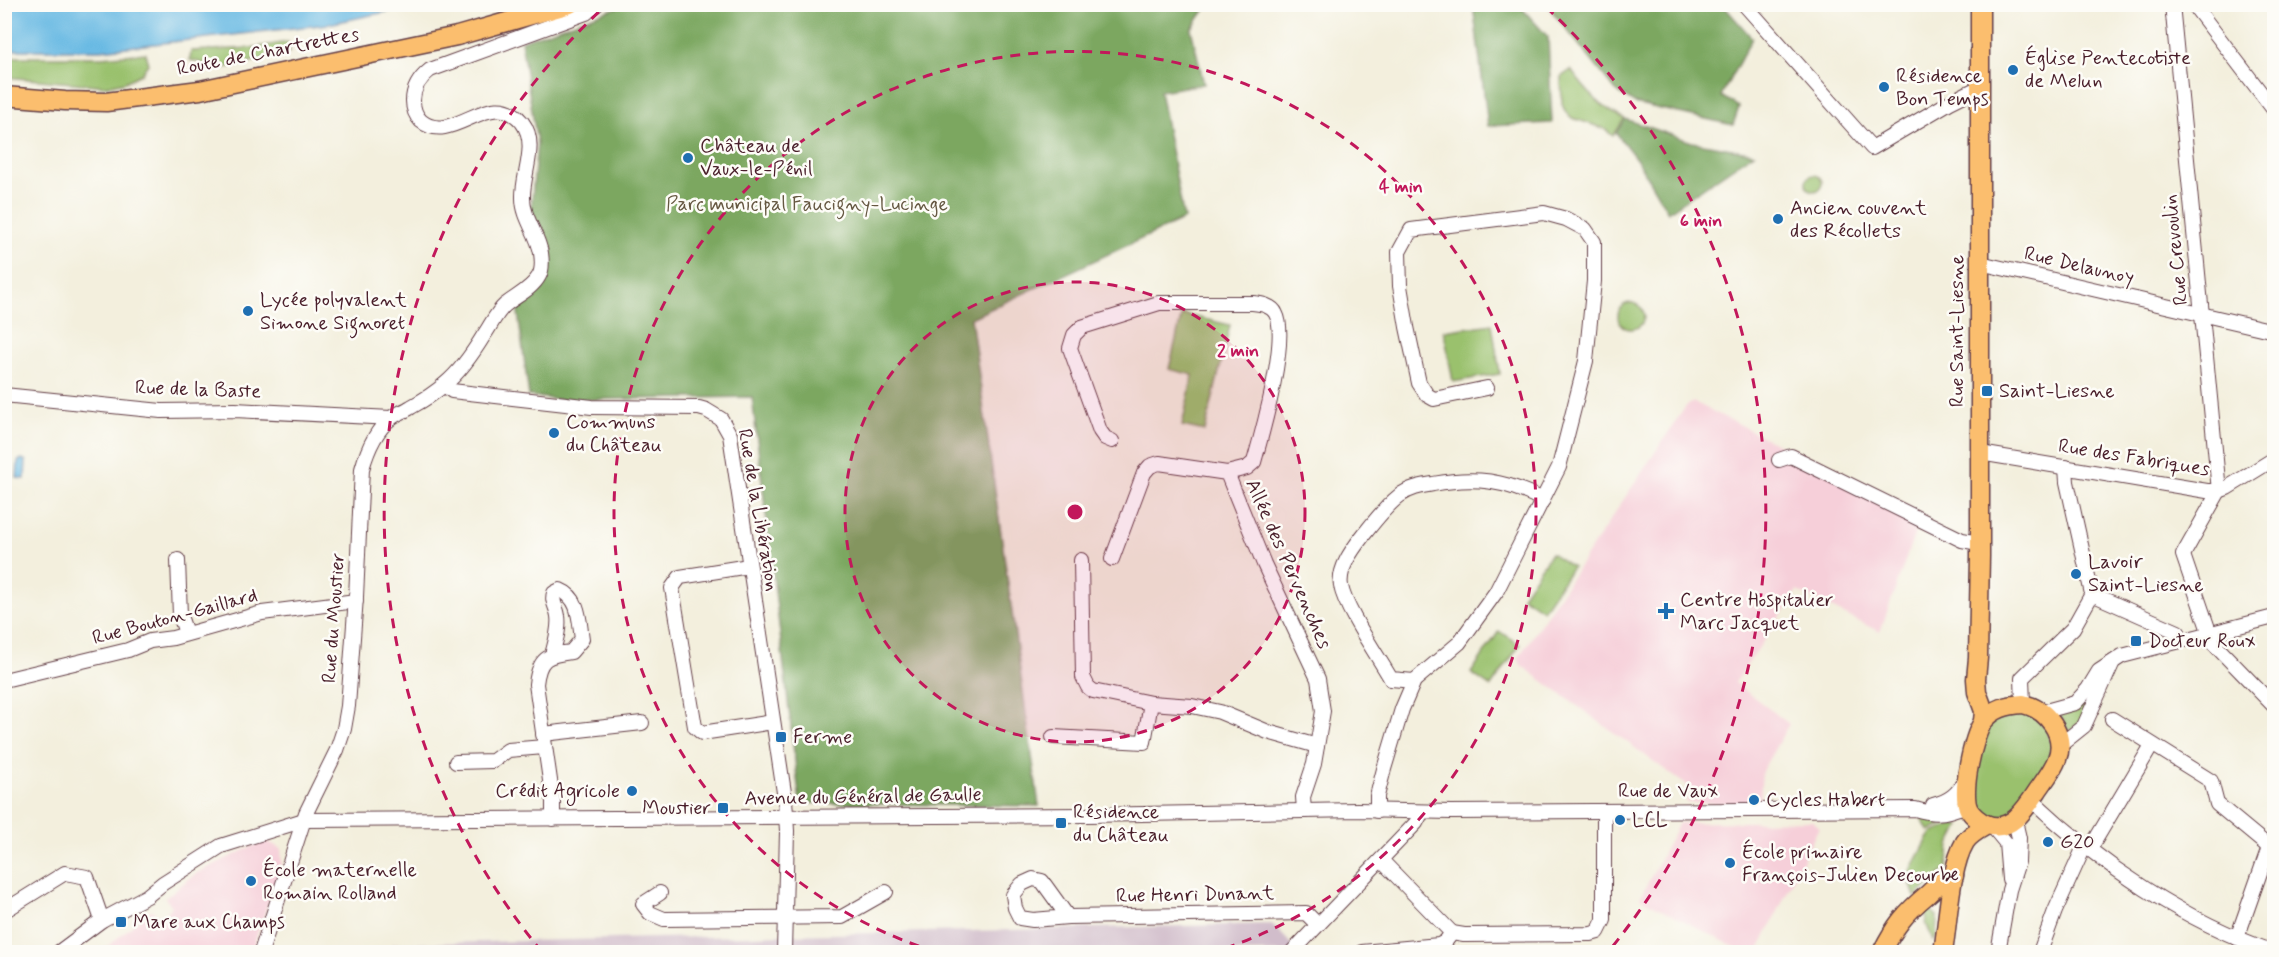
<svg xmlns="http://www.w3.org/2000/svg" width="2279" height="957" font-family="Mynerve,sans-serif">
<rect width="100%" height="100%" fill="#fdfcf7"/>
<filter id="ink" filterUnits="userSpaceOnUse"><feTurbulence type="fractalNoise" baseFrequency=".0167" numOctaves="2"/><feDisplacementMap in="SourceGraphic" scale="12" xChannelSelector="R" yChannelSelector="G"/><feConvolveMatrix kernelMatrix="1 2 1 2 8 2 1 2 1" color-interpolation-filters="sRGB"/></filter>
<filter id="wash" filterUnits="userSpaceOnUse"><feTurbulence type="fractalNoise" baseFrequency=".008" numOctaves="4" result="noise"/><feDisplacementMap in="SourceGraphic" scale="24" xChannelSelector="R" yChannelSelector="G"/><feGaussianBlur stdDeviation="1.35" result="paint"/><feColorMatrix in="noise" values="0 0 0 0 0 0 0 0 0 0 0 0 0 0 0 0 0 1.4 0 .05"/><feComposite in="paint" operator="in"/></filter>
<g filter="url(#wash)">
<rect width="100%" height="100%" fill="#f3efdd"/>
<g fill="#f6cfd9">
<path d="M 1694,402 L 1921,516 L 1880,632 L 1797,591 L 1735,683 L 1789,724 L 1762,771 L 1760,803 L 1686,803 L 1686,785 L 1521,665 L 1518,658 L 1686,406 Z"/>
<path d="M 1813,821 L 1819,827 L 1758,952 L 1744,952 L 1640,898 L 1679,823 Z"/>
<path d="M 261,842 L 269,842 L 281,849 L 282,864 L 251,952 L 101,952 L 151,910 L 162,918 L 172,906 L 165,898 L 195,874 Z"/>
</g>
<path fill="#d1bdcb" d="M 1272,924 L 1299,952 L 389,952 L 392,944 Z"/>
<g fill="#9ac16d" stroke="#72704c" stroke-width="1.5">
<path d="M 288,42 L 290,52 L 235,66 L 221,68 L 190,60 L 191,51 L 250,48 Z"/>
<path d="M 146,53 L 148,64 L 141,74 L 125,82 L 107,86 L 5,77 L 5,57 L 101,57 Z"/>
<path d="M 1571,70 C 1586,91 1601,108 1625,119 L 1613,136 L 1603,128 L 1572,118 L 1565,111 L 1562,104 L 1561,77 Z"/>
<circle cx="1814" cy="183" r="8"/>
<circle cx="1631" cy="316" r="13"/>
<path d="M 1182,314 L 1230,325 L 1205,431 L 1182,426 L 1193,375 L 1169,369 Z"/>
<path d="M 1492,324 L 1500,374 L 1453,382 L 1444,331 Z"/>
<path d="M 1551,553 L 1572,567 L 1543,610 L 1522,596 Z"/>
<path d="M 1499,631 L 1520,645 L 1491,687 L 1471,673 Z"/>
<path d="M 2094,688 L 2082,720 L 2068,734 L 2064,722 L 2058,713 Z"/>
<path d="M 2020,712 L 2036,718 L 2046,728 L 2052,745 L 2047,764 L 2013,813 L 1994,819 L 1978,812 L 1971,791 L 1982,737 L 1993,719 Z"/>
<path d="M 1924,818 L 1948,818 L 1950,820 L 1929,831 L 1922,820 Z"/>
<path d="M 1954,824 L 1960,826 L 1950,845 L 1947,869 L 1915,897 L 1908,876 L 1928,839 L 1932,833 Z"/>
<path d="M 1922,910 L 1932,911 L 1937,916 L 1936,938 L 1933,940 L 1926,923 L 1927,919 Z"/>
</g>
<g fill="#7ba760" stroke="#626346" stroke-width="1.5">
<path d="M 627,4 L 1208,5 L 1191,29 L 1204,84 L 1160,91 L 1184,219 L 971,318 L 1039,806 L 800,803 L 752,397 L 561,400 L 529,396 L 517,305 L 545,275 L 531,210 L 537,143 L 521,41 Z"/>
<path d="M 1473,5 L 1519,5 L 1548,37 L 1552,123 L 1488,126 Z"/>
<path d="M 1547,5 L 1723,5 L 1752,38 L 1721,96 L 1739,107 L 1733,125 L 1634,103 L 1616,91 Z"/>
<path d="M 1625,119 L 1692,142 L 1754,153 L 1668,212 L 1637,160 L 1616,133 Z"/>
</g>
<g fill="#67b9e3" stroke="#586c87" stroke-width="1.5">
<path d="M 5,4 L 419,4 L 419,5 L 329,24 L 101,50 L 5,50 Z"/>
<path d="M 22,459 L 26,461 L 25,479 L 17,478 L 18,461 Z"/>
</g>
</g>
<g filter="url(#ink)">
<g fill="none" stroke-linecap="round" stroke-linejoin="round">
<defs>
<g id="minor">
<path d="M 1744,4 L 1872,148 L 1950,102 L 1980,87"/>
<path d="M 2172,4 L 2219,491"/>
<path d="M 2193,4 L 2274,110"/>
<path d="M 1980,263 L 2274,331"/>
<path d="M 444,385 L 452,391 L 592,407 L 699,408 L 706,410 L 721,419 L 730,435 L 785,799 L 787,831 L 784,952"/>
<path d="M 4,395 L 161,411 L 235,410 L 391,418"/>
<path d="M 1112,441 L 1105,438 L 1100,431 L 1070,348 L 1074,335 L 1082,327 L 1159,303 L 1252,303 C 1261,304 1272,305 1276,314 C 1289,338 1262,434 1254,462 L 1247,468 L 1227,473"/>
<path d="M 1980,453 L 2207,491 L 2219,491 L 2227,488 L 2274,459"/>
<path d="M 1779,460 L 1791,456 L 1962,540 L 1979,543"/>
<path d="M 2219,491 L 2183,555 L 2213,643 L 2274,706"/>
<path d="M 1112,559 L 1144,473 L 1150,466 L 1159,463 L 1227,473 L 1264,564 L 1318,679 L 1323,711 L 1314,764 L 1303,797 L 1304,811"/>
<path d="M 178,560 L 180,616 L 186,633"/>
<path d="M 1081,560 L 1083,677 L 1088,687 L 1093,691 L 1151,703 L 1192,706 L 1220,712 L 1268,732 L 1317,746"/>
<path d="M 749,566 L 680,577 L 672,588 L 695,727 L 702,733 L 773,722"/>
<path d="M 2092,594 L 2178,632 L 2182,640"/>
<path d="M 552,655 C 555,643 560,629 558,616 C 557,607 551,602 554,593 L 560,590 C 580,598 579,620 582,639 L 571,652 C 547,655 539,658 536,684 L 553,801 L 553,819"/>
<path d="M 4,680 L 128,650 L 150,641 L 173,638 L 262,613 L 356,601"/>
<path d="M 1414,681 L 1391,679 C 1378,656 1345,609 1341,586 C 1338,569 1352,550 1362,537 C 1373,523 1385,507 1399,496 C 1409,488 1421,486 1433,484 C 1475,476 1505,480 1543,500"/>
<path d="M 2023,704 L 2022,678 L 2073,628 L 2092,594 L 2067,482 L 2066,467"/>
<path d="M 2042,712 L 2075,703 L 2088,689 L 2099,671 L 2122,656 L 2274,617"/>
<path d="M 2112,719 L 2211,781 L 2217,804 L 2269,847"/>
<path d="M 543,734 L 642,723"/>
<path d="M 1053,737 L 1144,742 L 1151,703"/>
<path d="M 2059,746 L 2084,726 L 2112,664"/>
<path d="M 456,762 L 493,761 L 508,750 L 544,747"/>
<path d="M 2032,800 C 2101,865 2184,921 2274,952"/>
<path d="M 1933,805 C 1950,801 1957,794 1966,780"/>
<path d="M 1377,811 L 1377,796 L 1384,769 L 1402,709 L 1414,681 L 1459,643 L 1496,592 L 1559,467 L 1586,361 L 1594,281 L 1594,242 L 1585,229 L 1566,219 L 1544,213 L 1411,230 L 1399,252 L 1400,286 L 1407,327 L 1419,383 L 1427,395 L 1434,399 L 1487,388"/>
<path d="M 1992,826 L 2006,843 L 2009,879"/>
<path d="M 2090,849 L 2152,745"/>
<path d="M 1381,860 L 1452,933"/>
<path d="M 660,893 L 643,904 L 650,913 L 664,919 L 842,917 L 886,892"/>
<path d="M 4,911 L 65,873 L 87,877 L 102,920"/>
<path d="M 1068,917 L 1033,920 L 1020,918 L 1015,908 L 1013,895 L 1022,884 L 1033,879 L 1042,881 L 1068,917 L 1306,913 L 1318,925"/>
<path d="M 1452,933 L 1464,935 L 1591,934 L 1598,932 L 1604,920 L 1604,811"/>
<path d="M 2237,938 L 2269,847"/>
<path d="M 59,952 L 102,920 L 147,896 L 163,883 L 221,846 L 304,820 L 1088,815 L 1357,810 L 1451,812 L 1915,809 C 1925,812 1939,814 1949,811 C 1957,809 1960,806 1968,808"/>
<path d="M 261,952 L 306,813 L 337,750 L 344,729 L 348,706 L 356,597 L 362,469 C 367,451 376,430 391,418 C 396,414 405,411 411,407 C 422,401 435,393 445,384 C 461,371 473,353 484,335 C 491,325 496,313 505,305 C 516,296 532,289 539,276 C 543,269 542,260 541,253 C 538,234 523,218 523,198 C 522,174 539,144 522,122 C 491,84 453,147 421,121 C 416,116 413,108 413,101 C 413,87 420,78 430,70 L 586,13 L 597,4"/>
<path d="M 1292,952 L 1416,823 L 1422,812"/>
<path d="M 1362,952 L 1439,945 L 1445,942 L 1452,933"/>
<path d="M 1998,952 L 2009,890 L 2018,862 L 2019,838 L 2016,825 L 2021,814"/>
<path d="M 2040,952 L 2055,911 L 2085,845"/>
</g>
<g id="major">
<path d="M 1980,4 L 1980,556 L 1978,658 L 1976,679 L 1977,692 L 1984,711 L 1983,721"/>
<path d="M 4,96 L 65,101 L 106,102 L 200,90 L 457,36 L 570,4"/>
<path d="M 2023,704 C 2046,709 2067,734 2057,759 C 2053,770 2045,780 2038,790 C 2027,807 2010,835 1986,824 C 1979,821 1973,816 1969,810 C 1960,794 1973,737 1983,722 C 1993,708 2008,705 2023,704 Z"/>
<path d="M 1882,952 C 1895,926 1905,913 1928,894 C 1937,886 1942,878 1954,876"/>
<path d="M 1943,952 C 1948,922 1950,867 1965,842 C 1970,834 1980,829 1987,825"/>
</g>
</defs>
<use href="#minor" stroke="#633e46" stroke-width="16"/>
<use href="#major" stroke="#633e46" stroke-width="21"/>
<use href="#minor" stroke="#fff" stroke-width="14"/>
<use href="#major" stroke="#fbbe6e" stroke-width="18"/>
</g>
</g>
<circle cx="1075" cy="512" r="230" fill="#c2185b" fill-opacity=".12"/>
<g fill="none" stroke="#c2185b" stroke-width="3" stroke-dasharray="10 8">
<circle cx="1075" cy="512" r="230"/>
<path d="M936 952A461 461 0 1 1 1214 952"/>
<path d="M542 952A691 691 0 0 1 604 7M1546 7A691 691 0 0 1 1608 952"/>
</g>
<g fill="#1f6fb2" stroke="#fdfcf7" stroke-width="2">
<circle cx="2013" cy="70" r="6"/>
<circle cx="1884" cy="87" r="6"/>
<circle cx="688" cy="158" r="6"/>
<circle cx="1778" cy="219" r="6"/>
<circle cx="248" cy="311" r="6"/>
<rect x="1981" y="385" width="12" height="12" rx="3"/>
<circle cx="554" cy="433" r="6"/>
<circle cx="2076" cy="574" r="6"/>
<path d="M1663 602h6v6h6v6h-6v6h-6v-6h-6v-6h6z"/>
<rect x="2130" y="635" width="12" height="12" rx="3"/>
<rect x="775" y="731" width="12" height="12" rx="3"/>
<circle cx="632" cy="791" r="6"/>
<circle cx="1754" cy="800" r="6"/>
<rect x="717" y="802" width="12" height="12" rx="3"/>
<circle cx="1620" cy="820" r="6"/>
<rect x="1055" y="817" width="12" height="12" rx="3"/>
<circle cx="2048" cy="842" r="6"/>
<circle cx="1730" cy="863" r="6"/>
<circle cx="251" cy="881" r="6"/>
<rect x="115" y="916" width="12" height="12" rx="3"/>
</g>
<g text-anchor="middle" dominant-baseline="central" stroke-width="5" stroke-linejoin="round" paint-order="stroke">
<g font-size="20" fill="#4a1f2b" stroke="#fdfcf7">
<text transform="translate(268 52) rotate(-11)">Route de Chartrettes</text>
<text transform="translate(2176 250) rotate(-96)">Rue Crevoulin</text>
<text transform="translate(2079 266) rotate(13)">Rue Delaunoy</text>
<text transform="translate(1957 331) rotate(-90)">Rue Saint-Liesne</text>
<text transform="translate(198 390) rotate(2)">Rue de la Baste</text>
<text transform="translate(2134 458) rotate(9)">Rue des Fabriques</text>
<text transform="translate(758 510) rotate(80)">Rue de la Libération</text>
<text transform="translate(1288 564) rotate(66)">Allée des Pervenches</text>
<text transform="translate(175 617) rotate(-15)">Rue Bouton-Gaillard</text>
<text transform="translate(334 618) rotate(-86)">Rue du Moustier</text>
<text x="1668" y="791">Rue de Vaux</text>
<text transform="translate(863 797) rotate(-1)">Avenue du Général de Gaulle</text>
<text transform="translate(1195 895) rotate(-1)">Rue Henri Dunant</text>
</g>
<g font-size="20" fill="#4a1f2b" stroke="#fdfcf7" text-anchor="start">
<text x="2025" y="58">Église Pentecotiste<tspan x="2025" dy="23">de Melun</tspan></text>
<text x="1896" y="76">Résidence<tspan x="1896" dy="23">Bon Temps</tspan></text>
<text x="700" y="146">Château de<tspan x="700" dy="23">Vaux-le-Pénil</tspan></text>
<text x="1790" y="208">Ancien couvent<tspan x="1790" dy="23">des Récollets</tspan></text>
<text x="260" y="300">Lycée polyvalent<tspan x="260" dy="23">Simone Signoret</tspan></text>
<text x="1999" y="391">Saint-Liesne</text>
<text x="566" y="422">Communs<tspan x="566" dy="23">du Château</tspan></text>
<text x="2088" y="562">Lavoir<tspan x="2088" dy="23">Saint-Liesne</tspan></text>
<text x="1680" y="600">Centre Hospitalier<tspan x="1680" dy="23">Marc Jacquet</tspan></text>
<text x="2148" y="641">Docteur Roux</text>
<text x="793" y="737">Ferme</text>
<text x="620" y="791" text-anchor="end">Crédit Agricole</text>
<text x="1766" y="800">Cycles Habert</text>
<text x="711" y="808" text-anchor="end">Moustier</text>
<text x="1073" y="812">Résidence<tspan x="1073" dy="23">du Château</tspan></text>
<text x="1632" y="820">LCL</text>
<text x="2060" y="842">G20</text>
<text x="1742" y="852">École primaire<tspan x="1742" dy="23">François-Julien Decourbe</tspan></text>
<text x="263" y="870">École maternelle<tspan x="263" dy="23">Romain Rolland</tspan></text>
<text x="133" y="922">Mare aux Champs</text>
</g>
<g font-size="20" fill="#665842" stroke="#fdfcf7">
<text x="807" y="204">Parc municipal Faucigny-Lucinge</text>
</g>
</g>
<circle cx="1075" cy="512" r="9" fill="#c2185b" stroke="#fdfcf7" stroke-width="3"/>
<g font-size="18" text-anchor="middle" font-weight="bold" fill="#c2185b" stroke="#fdfcf7" stroke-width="5" stroke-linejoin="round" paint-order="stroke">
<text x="1401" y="192">4 min</text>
<text x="1701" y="226">6 min</text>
<text x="1238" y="356">2 min</text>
</g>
<rect width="2279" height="957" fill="none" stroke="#fdfcf7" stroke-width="24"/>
</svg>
